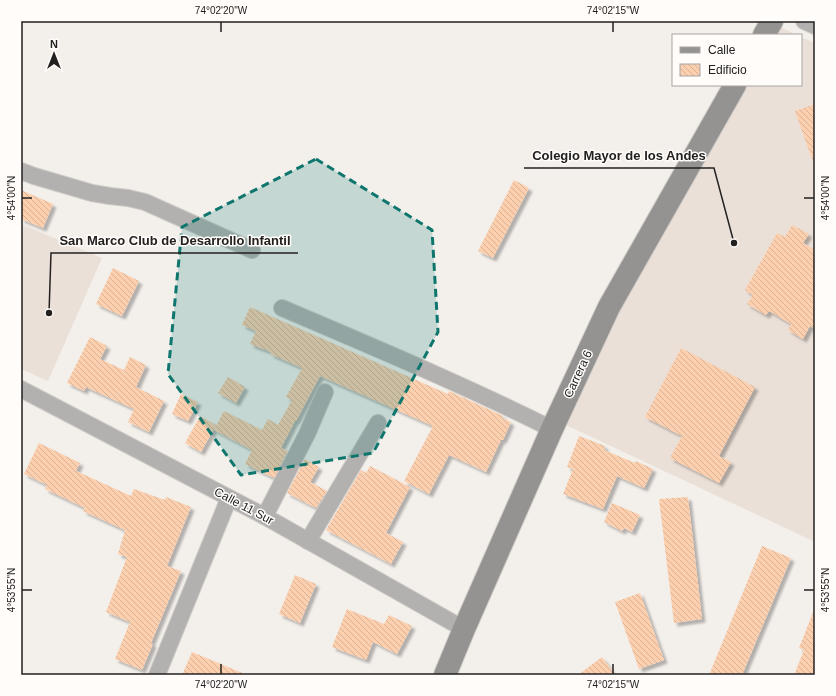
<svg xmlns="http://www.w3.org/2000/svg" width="836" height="696" font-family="Helvetica,sans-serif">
<defs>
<pattern id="building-back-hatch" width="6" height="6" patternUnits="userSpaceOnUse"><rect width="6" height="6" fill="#fcd0af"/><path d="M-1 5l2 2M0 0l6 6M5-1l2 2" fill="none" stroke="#d8b296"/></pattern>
<filter id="shadow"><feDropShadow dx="3.5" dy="3.5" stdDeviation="1" flood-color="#0004"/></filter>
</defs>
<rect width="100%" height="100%" fill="#f3efeb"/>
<g fill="#ebe0d8">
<path d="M 768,21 L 797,35 L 760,35 Z"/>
<path d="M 801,37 L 815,43 L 815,542 L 564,424 L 579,388 L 736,85 L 801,85 Z"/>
<path d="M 21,224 L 102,258 L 48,381 L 21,369 Z"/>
</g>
<g fill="url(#building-back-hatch)" filter="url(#shadow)">
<path d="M 815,104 L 815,161 L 813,162 L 795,111 Z"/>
<path d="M 514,180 L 529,188 L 493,258 L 478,251 Z"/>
<path d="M 21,190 L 53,204 L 43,228 L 21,219 Z"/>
<path d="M 792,225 L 809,234 L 803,243 L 815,250 L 815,329 L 810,326 L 803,339 L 788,330 L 791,324 L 769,311 L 766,315 L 747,304 L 753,295 L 745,290 L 777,233 L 785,237 Z"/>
<path d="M 113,268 L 139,281 L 122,316 L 96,304 Z"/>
<path d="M 250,307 L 448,394 L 449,391 L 503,416 L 502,418 L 511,422 L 503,440 L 501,440 L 486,472 L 449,455 L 429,494 L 404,481 L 433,426 L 320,376 L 296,421 L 295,421 L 281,448 L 288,451 L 274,478 L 245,464 L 252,450 L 214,430 L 224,411 L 262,430 L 268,419 L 278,425 L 292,400 L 286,397 L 302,368 L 270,354 L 271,352 L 250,344 L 256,331 L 242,325 Z"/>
<path d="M 90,337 L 107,346 L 100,359 L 124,370 L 130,357 L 146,365 L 136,387 L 164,401 L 149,432 L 128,422 L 134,409 L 86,387 L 84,391 L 67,383 Z"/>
<path d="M 681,348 L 755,387 L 719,456 L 731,462 L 719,483 L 670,458 L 682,436 L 645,417 Z"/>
<path d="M 228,377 L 245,387 L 236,403 L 218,393 Z"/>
<path d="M 181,394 L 198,402 L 188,421 L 172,414 Z"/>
<path d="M 200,416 L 216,425 L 201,452 L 185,443 Z"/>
<path d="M 579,436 L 605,446 L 604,450 L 635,463 L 636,461 L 653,469 L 644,488 L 617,476 L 603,509 L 563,494 L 573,469 L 567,467 Z"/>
<path d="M 39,443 L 80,463 L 76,471 L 131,496 L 134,489 L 165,500 L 166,497 L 191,507 L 167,566 L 181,571 L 151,643 L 153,644 L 142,670 L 115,659 L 130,622 L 106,612 L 127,557 L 118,554 L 125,530 L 83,511 L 85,508 L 45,489 L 47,485 L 24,474 Z"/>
<path d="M 305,459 L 319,467 L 310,482 L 327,491 L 316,508 L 287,493 Z"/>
<path d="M 370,466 L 410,487 L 386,533 L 403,542 L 391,564 L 326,530 L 361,470 L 366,473 Z"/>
<path d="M 688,497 L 702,619 L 674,623 L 659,499 Z"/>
<path d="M 612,503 L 640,515 L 632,532 L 624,528 L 622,531 L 604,522 Z"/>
<path d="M 762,546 L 791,558 L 742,675 L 709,675 Z"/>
<path d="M 295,575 L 316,584 L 300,623 L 279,614 Z"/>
<path d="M 640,593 L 664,660 L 639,669 L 615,602 Z"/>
<path d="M 347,609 L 384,624 L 389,615 L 412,626 L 397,654 L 373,642 L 366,660 L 332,647 Z"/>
<path d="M 814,610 L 815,675 L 794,675 L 804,650 L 799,648 Z"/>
<path d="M 192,652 L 247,675 L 182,675 Z"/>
<path d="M 602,657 L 615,675 L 578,675 Z"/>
</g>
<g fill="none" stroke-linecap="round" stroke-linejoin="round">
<defs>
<g id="street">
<path d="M 804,21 L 815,26"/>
<path d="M 21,171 L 34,176 L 92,193 L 110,196 L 128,198 L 145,202 L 252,250"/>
<path d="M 282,308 C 373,347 464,385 552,429"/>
<path d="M 21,389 L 264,516 L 464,629"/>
<path d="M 264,516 L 269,508 L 307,434 L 325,392"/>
<path d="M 308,541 L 378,423"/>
<path d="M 157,675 L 229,498"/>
</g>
<g id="secondary">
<path d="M 764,35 L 772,21"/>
<path d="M 445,675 L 464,629 L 552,429 L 609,307 L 735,85"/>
</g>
</defs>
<use href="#street" stroke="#cecac6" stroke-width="18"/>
<use href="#secondary" stroke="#cecac6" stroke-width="24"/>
<use href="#street" stroke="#b3b1b0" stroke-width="16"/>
<use href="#secondary" stroke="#959391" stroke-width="22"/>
</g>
<path fill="#0f766e" fill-opacity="0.2" stroke="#0f766e" stroke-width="3" stroke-dasharray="8 5" stroke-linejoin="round" d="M 316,159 L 432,230 L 438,332 L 373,453 L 241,475 L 168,374 L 182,227 Z"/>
<path fill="none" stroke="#232120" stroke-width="1.5" d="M 221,22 L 221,32M 613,22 L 613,32M 22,198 L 32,198M 804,198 L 814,198M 22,590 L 32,590M 804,590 L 814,590M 221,664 L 221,674M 613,664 L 613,674"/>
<g text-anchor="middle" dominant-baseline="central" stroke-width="3" stroke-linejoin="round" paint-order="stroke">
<g font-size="12" fill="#232120" stroke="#fffcfa">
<text transform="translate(578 374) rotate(-65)">Carrera 6</text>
<text transform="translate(244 506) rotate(28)">Calle 11 Sur</text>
</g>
</g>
<path fill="none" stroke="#232120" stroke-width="1.5" d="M734 243L714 168H524M49 313L51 253H298"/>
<g fill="#232120" stroke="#fffcfa" stroke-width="1.5">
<circle cx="734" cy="243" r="4"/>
<circle cx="49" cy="313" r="4"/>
</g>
<g font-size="13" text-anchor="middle" font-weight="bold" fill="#232120" stroke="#fffcfa" stroke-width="3" stroke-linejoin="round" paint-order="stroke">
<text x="619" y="160">Colegio Mayor de los Andes</text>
<text x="175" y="245">San Marco Club de Desarrollo Infantil</text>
</g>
<rect width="836" height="696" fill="none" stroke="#fffcfa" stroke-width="44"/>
<rect x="672" y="34" width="130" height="52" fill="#fffcfa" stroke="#a7a4a3"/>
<rect x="680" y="47" width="20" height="6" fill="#959391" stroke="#a7a4a3"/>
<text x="708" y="54" font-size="12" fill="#232120">Calle</text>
<rect x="680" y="64" width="20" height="12" fill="url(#building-back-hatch)" stroke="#a7a4a3"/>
<text x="708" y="74" font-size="12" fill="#232120">Edificio</text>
<g transform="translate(54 54)" stroke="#fffcfa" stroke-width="3" paint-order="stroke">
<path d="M0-3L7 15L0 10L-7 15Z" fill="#232120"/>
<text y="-6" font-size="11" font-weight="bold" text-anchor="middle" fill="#232120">N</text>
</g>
<rect x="22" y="22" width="792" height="652" fill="none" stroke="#232120" stroke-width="1.5"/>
<g font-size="10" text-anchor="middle" fill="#232120">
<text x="221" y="14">74°02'20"W</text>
<text x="613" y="14">74°02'15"W</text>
<text transform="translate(11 198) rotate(-90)" y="4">4°54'00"N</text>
<text transform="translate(825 198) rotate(-90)" y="4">4°54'00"N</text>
<text transform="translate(11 590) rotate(-90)" y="4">4°53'55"N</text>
<text transform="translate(825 590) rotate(-90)" y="4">4°53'55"N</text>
<text x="221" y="688">74°02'20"W</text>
<text x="613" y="688">74°02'15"W</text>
</g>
</svg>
